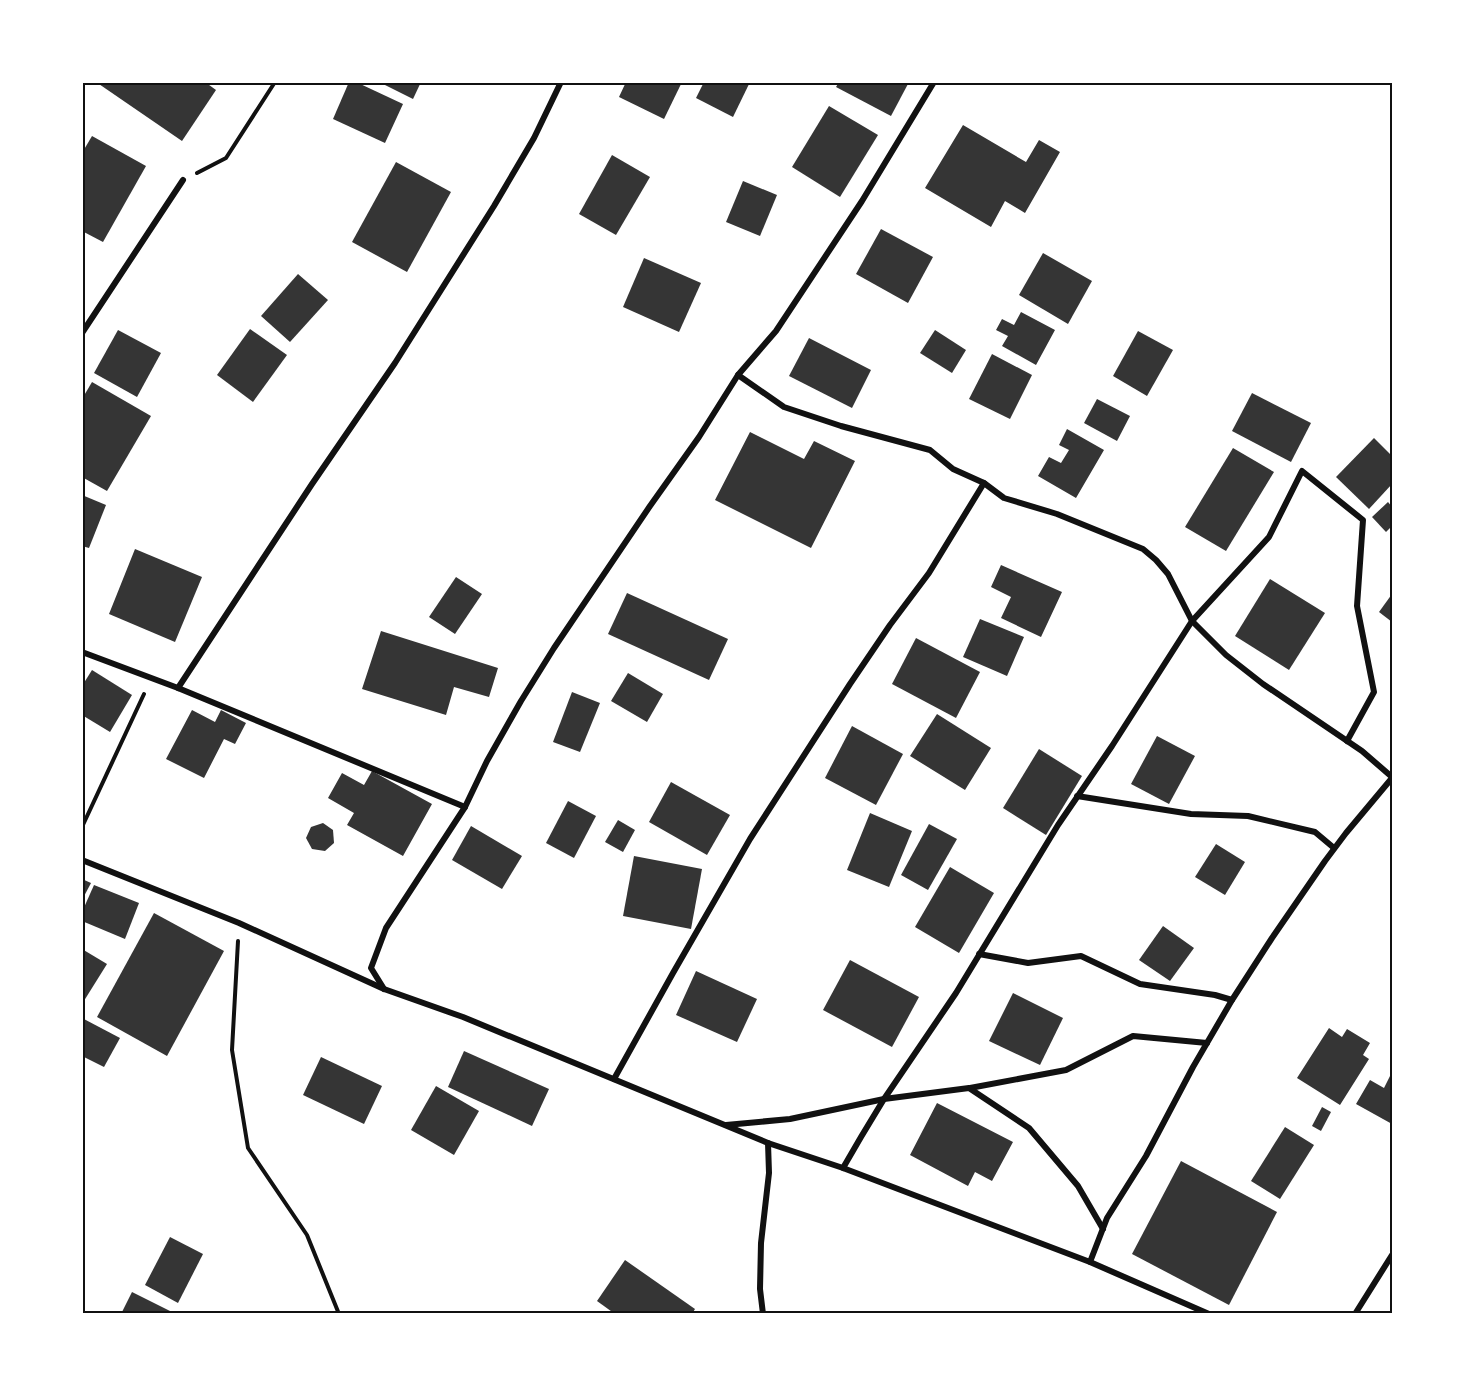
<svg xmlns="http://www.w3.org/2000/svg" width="1475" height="1396" font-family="'Fira Sans Condensed',sans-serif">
<rect width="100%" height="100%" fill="#fff"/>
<g fill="#353535">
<path d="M 96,82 L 205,82 L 216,90 L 182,141 Z"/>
<path d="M 349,82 L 356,82 L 403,104 L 385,143 L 333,119 Z"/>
<path d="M 379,82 L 421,82 L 413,99 Z"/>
<path d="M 626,82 L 682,82 L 664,119 L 619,97 Z"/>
<path d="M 704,82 L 750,82 L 733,117 L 696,98 Z"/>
<path d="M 839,82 L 909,82 L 891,116 L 836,87 Z"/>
<path d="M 829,106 L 878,135 L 840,197 L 792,167 Z"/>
<path d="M 963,125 L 1026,162 L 1039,140 L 1060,152 L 1025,213 L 1005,201 L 991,227 L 925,188 Z"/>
<path d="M 92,136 L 146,166 L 103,242 L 82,231 L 82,153 Z"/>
<path d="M 612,155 L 650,177 L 616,235 L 579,214 Z"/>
<path d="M 396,162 L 451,192 L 407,272 L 352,242 Z"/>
<path d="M 743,181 L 777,195 L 760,236 L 726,222 Z"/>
<path d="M 881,229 L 933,257 L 908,303 L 856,274 Z"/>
<path d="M 1043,253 L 1092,281 L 1068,324 L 1019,295 Z"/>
<path d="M 644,258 L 701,283 L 679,332 L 623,307 Z"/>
<path d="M 298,274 L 328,300 L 290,342 L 261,316 Z"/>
<path d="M 1021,312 L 1055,330 L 1036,365 L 1002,346 L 1008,336 L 996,330 L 1002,319 L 1014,325 Z"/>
<path d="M 250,329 L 287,355 L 253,402 L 217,375 Z"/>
<path d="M 118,330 L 161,353 L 137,397 L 94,373 Z"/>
<path d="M 935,330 L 966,350 L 952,373 L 920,353 Z"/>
<path d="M 1138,331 L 1173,350 L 1147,396 L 1113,376 Z"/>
<path d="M 809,338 L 871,370 L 852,408 L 789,376 Z"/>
<path d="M 992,354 L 1032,375 L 1010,419 L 969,399 Z"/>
<path d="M 92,382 L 151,416 L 107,491 L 82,477 L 82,399 Z"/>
<path d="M 1252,393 L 1311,423 L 1291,462 L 1232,431 Z"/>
<path d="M 1097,399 L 1130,416 L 1117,441 L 1084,423 Z"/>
<path d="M 1067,429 L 1104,450 L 1076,498 L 1038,476 L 1049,457 L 1061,463 L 1069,450 L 1059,445 Z"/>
<path d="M 750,432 L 804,459 L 814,441 L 855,461 L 811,548 L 715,500 Z"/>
<path d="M 1374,438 L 1392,456 L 1392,484 L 1369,509 L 1336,477 Z"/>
<path d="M 1233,448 L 1274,472 L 1226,551 L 1185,527 Z"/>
<path d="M 82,495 L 106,505 L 89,548 L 82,546 Z"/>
<path d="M 1388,502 L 1392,507 L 1392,526 L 1386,532 L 1372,517 Z"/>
<path d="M 135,549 L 202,577 L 175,642 L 109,614 Z"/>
<path d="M 1001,565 L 1062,592 L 1041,637 L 1001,618 L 1011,597 L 991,587 Z"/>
<path d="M 456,577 L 482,594 L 455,634 L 429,617 Z"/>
<path d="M 1270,579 L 1325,613 L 1289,670 L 1235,636 Z"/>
<path d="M 627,593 L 728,639 L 709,680 L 608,634 Z"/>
<path d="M 1392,594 L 1392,622 L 1379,612 Z"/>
<path d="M 980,619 L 1024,637 L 1007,676 L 963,657 Z"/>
<path d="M 381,631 L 498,668 L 489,697 L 454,687 L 446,715 L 362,689 Z"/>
<path d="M 916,638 L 980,672 L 956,718 L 892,684 Z"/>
<path d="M 92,670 L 132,695 L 110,732 L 82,715 L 82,686 Z"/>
<path d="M 628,673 L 663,694 L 647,722 L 611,701 Z"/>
<path d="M 572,692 L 600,703 L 580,752 L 553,742 Z"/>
<path d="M 192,710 L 215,722 L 221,710 L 246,723 L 235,744 L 224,739 L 204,778 L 166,759 Z"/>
<path d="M 937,714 L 991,748 L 965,790 L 910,756 Z"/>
<path d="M 852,726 L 903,754 L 876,805 L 825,778 Z"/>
<path d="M 1157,736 L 1195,756 L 1169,804 L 1131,784 Z"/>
<path d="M 1039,749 L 1082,776 L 1046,835 L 1003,808 Z"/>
<path d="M 372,771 L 432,804 L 403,856 L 347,825 L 354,813 L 328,798 L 342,773 L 364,785 Z"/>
<path d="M 671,782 L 730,815 L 707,855 L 649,822 Z"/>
<path d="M 568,801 L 596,816 L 574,858 L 546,843 Z"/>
<path d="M 870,813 L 912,831 L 889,887 L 847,870 Z"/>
<path d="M 618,820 L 635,830 L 623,852 L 605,842 Z"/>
<path d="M 323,823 L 333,830 L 334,843 L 325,851 L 312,849 L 306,838 L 311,827 Z"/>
<path d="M 929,824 L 957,839 L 928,890 L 901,875 Z"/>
<path d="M 471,826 L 522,856 L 502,889 L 452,860 Z"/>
<path d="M 1216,844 L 1245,862 L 1225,895 L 1195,877 Z"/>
<path d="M 634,856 L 702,869 L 691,929 L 623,916 Z"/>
<path d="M 950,867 L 994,893 L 959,953 L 915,927 Z"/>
<path d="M 82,879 L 91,883 L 82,900 Z"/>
<path d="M 94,885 L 139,903 L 125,939 L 82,921 L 82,912 Z"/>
<path d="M 154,913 L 224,951 L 167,1056 L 97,1017 Z"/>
<path d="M 1163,926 L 1194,948 L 1170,981 L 1139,960 Z"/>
<path d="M 82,949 L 107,964 L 82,1004 Z"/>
<path d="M 850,960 L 919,997 L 892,1047 L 823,1010 Z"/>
<path d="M 696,971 L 757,999 L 737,1042 L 676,1015 Z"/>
<path d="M 1013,993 L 1063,1018 L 1040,1065 L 989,1041 Z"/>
<path d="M 82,1018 L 120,1038 L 104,1067 L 82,1056 Z"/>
<path d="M 1329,1028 L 1342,1037 L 1347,1029 L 1370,1043 L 1363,1055 L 1369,1059 L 1340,1105 L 1297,1078 Z"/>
<path d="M 464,1051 L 549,1089 L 532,1126 L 448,1087 Z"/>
<path d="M 321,1057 L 382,1086 L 364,1124 L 303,1095 Z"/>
<path d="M 1392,1072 L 1392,1124 L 1356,1104 L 1370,1080 L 1384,1088 Z"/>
<path d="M 436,1086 L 479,1111 L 454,1155 L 411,1130 Z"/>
<path d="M 937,1103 L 1013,1142 L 992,1181 L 975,1172 L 968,1186 L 910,1155 Z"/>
<path d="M 1322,1107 L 1331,1112 L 1321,1131 L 1312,1126 Z"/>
<path d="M 1285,1127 L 1314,1145 L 1280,1199 L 1251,1181 Z"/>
<path d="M 1181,1161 L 1277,1212 L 1229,1305 L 1132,1254 Z"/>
<path d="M 170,1237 L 203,1254 L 178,1303 L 145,1285 Z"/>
<path d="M 625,1260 L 695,1309 L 692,1314 L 615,1314 L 597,1301 Z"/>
<path d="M 132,1292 L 176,1314 L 121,1314 Z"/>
</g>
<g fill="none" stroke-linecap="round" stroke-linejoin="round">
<g stroke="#111" stroke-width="4">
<path d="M 197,173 L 226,158 L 275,82"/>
<path d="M 82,827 L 144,694"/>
<path d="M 238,941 L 232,1050 L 248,1148 L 307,1235 L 339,1314"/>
</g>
<g stroke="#111" stroke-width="6">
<path d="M 82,333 L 183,180"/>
<path d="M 738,375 L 784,407 L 841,426 L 930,450 L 953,469 L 984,483 L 1004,498 L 1057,514 L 1143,549 L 1156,560 L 1168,574 L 1192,621 L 1226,655 L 1263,684 L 1362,751 L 1392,777"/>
<path d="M 82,652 L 178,688 L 465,807"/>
<path d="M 178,688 L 312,484 L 395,363 L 494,206 L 534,138 L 561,82"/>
<path d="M 1077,796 L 1191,814 L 1248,816 L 1315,832 L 1334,848"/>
<path d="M 82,860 L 239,923 L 384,989 L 463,1017 L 768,1143 L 843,1168 L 1090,1262 L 1209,1314"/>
<path d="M 979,954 L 1028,963 L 1081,956 L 1140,984 L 1215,995 L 1232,1000"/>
<path d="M 384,989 L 371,968 L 386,928 L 465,807 L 487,761 L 521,701 L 554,648 L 650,506 L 699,437 L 738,375 L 776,331 L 862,201 L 934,82"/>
<path d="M 614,1079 L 673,973 L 750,839 L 850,684 L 890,625 L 929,573 L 984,483"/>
<path d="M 970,1088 L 1066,1070 L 1133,1036 L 1207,1043"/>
<path d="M 726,1125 L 790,1119 L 884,1099 L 969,1088 L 1029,1128 L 1078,1186 L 1103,1229"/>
<path d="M 843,1168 L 861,1137 L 884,1099 L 956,993 L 1058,825 L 1112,746 L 1192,621 L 1269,537 L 1302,471 L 1363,520 L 1357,606 L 1374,692 L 1347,741"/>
<path d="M 1090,1262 L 1107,1218 L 1146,1156 L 1193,1067 L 1232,1000 L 1272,938 L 1325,861 L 1346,833 L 1392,778"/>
<path d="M 763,1314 L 760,1289 L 761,1243 L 769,1173 L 768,1143"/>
<path d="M 1355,1314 L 1392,1255"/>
</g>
</g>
<rect width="1475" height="1396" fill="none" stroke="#ffffff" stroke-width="168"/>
<rect x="84" y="84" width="1307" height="1228" fill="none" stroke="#111" stroke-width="2"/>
</svg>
